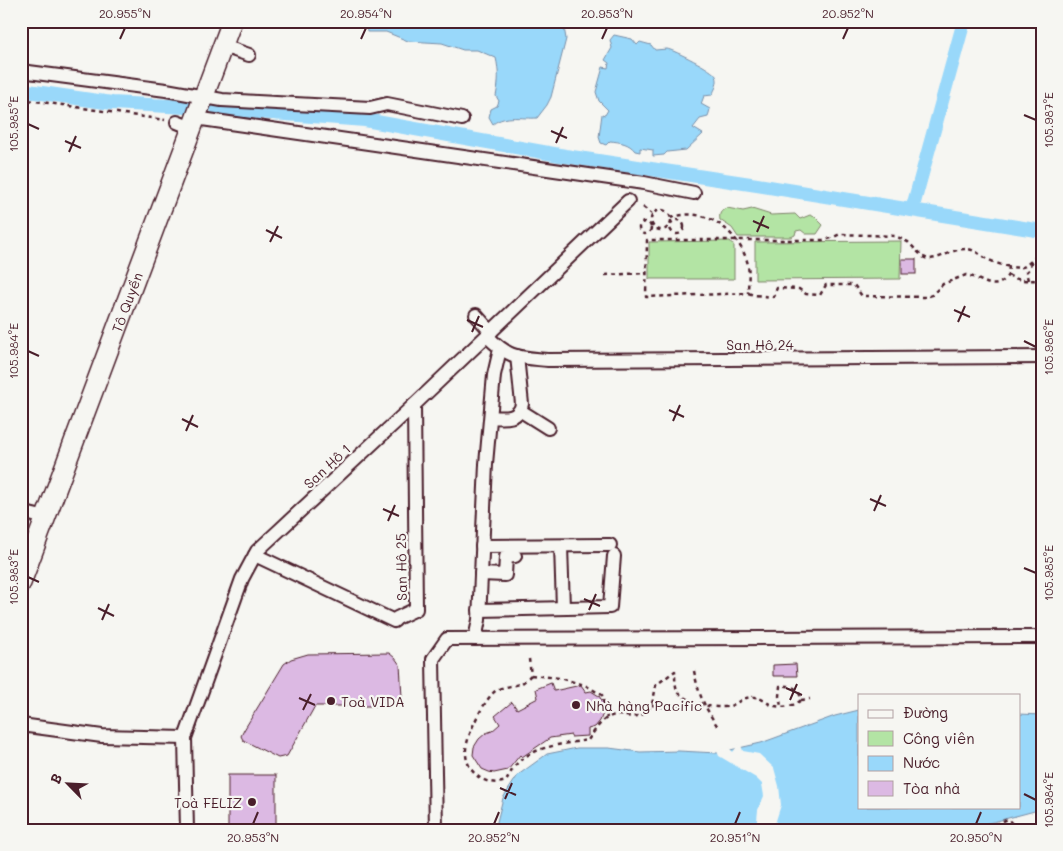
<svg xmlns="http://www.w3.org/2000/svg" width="1063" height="851" font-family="Mali,sans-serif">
<rect width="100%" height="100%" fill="#f6f6f2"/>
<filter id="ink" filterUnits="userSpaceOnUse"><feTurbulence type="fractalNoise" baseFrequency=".02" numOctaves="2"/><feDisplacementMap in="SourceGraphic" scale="10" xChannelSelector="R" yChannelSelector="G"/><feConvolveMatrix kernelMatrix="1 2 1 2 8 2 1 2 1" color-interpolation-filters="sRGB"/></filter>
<g filter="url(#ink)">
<g fill="#b3e4a4" stroke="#7e8268">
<path d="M 727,208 L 743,211 L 752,209 L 771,215 L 795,214 L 800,219 L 810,215 L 815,217 L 823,225 L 817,234 L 806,234 L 801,230 L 796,231 L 795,235 L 791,237 L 738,237 L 732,228 L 720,220 C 719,214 720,211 727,208 Z"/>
<path d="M 730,241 L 734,246 L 734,279 L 649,279 L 649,242 Z"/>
<path d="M 901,241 L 900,279 L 755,280 L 755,242 Z"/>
</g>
<g fill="#99d8fa" stroke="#798ea7">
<path d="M 365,21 L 563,21 L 566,39 L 551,97 L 547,105 L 537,118 C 522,119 506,114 493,124 L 489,117 L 491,109 L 497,106 L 499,101 L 496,96 C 499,82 499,71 496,58 L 477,50 L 463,50 L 442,43 L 408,41 L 386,32 L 367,32 Z"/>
<path d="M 614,35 L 632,39 L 637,45 L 640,42 L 651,45 L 655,50 C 659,50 663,49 667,49 C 674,50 714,70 716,76 C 719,82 715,89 712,95 L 704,96 L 701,104 L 710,109 L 708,117 L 700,119 L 693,128 L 703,134 L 686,150 L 667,152 L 664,155 L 653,156 L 653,150 L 640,148 L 640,152 L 635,151 C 629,143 620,142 610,141 L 606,145 L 601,143 L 599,137 L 602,114 L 605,115 L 608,110 L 599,101 L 596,92 L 603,67 L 608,68 L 609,63 L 605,60 L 612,48 L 610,40 Z"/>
<path d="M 859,710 L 859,807 L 1019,807 L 1019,714 L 1042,715 L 1042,809 L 997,821 L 956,830 L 906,826 L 886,828 L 856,823 L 838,830 L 495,830 L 503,798 L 518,775 L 547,754 L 577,748 L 609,748 L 640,752 L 679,751 L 717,753 L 761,743 L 835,716 Z"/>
</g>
<path fill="#f6f6f2" d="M 741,745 L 743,751 L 759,754 L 774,768 L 779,786 L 781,805 L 773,830 L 756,830 L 758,810 L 764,796 L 762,784 L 756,778 L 719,756 L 717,751 L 729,748 L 733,752 L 736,748 L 734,747 Z"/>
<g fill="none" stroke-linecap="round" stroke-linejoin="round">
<g stroke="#99d8fa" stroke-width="14">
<path d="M 21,90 L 112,103 L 186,107"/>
<path d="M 217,109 L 365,120 L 565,156 L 757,185 L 1042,231"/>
<path d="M 912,210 L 964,21"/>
</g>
</g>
<g fill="#dcb9e3" stroke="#4a1f2b">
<rect x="902" y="259" width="14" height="15"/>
<path d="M 389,653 L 395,658 L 400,665 L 402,697 L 400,706 L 315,706 L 287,756 L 278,758 L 243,740 L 241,736 L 244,730 L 284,664 L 291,659 L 308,654 Z"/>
<path d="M 796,664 L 797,676 L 773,676 L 773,665 Z"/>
<path d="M 551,683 L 554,691 L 581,685 L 586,692 L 591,691 L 599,696 L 603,702 L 603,713 L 600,721 L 595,727 L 588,729 L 588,736 L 571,737 L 571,735 L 550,738 L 522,757 L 520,755 L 508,770 L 494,773 L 489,772 L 482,769 L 473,755 L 474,747 L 479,739 L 486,733 L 492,731 L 500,724 L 495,716 L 512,702 L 517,709 L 538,698 L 536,689 Z"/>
<rect x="228" y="775" width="48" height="55"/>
</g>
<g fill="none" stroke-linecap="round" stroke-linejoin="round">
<defs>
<g id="street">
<path d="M 223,46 L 249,55"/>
<path d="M 21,71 L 166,90 L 222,100 L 370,108 L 387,104 L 462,119"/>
<path d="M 195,118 L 644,183 L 694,193"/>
<path d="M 177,122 L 192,128"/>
<path d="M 476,315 L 491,332"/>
<path d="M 487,336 C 510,359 517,357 548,360 L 1042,357"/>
<path d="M 521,411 L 548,428"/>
<path d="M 491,417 C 504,418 519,420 522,404 L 517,356"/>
<path d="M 21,512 L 46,518"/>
<path d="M 482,546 L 610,545"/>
<path d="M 561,546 L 563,608"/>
<path d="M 255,555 L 394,621 L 397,618 L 416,609 L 414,405"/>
<path d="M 481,574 L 505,575 L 506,557 L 515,556"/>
<path d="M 479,610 L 610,607 L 614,556"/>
<path d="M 475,639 L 479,620 L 486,464 L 494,375 L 500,349"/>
<path d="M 21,725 L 102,736 L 185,738"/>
<path d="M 187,830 L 185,738 L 242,579 L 257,551 L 414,405 L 628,201"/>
<path d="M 436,830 L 433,659 L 447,639 L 1042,637"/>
</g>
<g id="secondary">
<path id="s1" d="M 21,583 L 232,21"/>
</g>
</defs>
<use href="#street" stroke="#4a1f2b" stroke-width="16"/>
<use href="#secondary" stroke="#4a1f2b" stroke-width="22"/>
<g stroke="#4a1f2b" stroke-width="2.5" stroke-dasharray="4 4" stroke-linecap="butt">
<path d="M 21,99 L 165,120"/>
<path d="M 643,207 L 652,214"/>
<circle cx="661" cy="220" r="10"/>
<path d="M 671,218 C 704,205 737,230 747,261 C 750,271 748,283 748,293"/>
<circle cx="677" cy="227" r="7"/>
<circle cx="645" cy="228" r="6"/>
<path d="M 1009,266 L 1008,275 C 994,295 983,278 966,275 L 943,284 L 932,295 L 926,297 L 862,296 L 854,285 L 826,285 L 820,295 L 806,294 L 799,289 L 777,288 L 773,297 L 754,295 L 748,293 L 646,297 L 647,240 L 823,240 L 832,238 L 840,234 L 895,236 L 908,242 L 923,257 L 928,259 C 943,259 952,248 968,249 C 975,250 979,254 985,258 C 994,263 1017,271 1025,266 C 1030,262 1036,257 1040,253 L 1042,253"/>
<path d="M 605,275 L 647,273"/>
<path d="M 1008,275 C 1020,282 1029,280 1042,280"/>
<path d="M 1028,280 L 1026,272 L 1029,269 L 1032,260"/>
<path d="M 529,659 L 531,675 C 528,678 525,681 522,683 C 513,687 499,686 493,693 C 482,705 468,732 466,749 C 464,772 486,788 506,781 C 509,777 511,771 514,767 C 530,746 564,744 588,740 C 594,732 600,721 609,717 C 615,714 620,715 625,716 C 650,720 653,704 656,685 L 675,671 C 675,677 675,685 677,690 C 684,703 716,710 730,706 C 740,702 742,697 755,697 C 763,698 768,705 775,706 C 783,708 795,706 801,700 C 800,688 791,685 780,686 L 779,696 L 781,706"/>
<path d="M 694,671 C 699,696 704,706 718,727"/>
<path d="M 531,675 L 559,678 L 585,685 L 602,695 L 607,718"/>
<path d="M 801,700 L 810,699"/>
<path d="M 652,705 L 664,707 L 702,706"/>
<path d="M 991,830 L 992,826 L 1008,819 L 1017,830"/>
</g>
<use href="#street" stroke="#f6f6f2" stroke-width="12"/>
<use href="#secondary" stroke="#f6f6f2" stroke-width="19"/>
</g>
</g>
<path fill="none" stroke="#4a1f2b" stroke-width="2" d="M 120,39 L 125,28M 361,39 L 366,28M 602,39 L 607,28M 843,39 L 848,28M 1024,115 L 1036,120M 28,124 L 39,129M 551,131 L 567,138M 65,141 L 81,148M 556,143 L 563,127M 69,152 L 76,136M 753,221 L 769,228M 266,230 L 282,238M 757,232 L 764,216M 270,242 L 278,226M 954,310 L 970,317M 467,320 L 483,327M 958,322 L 965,306M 472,332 L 479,316M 1024,341 L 1036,347M 28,351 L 39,356M 669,410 L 684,417M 182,419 L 198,427M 673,421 L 680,405M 186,431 L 193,415M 870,499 L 886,506M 383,509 L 399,516M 874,511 L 881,495M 388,521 L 395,505M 1024,568 L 1036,573M 28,577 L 39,582M 584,599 L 600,606M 98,608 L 114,616M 589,610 L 596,594M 102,620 L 109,604M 786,688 L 802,695M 299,698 L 315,705M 790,700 L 797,684M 303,710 L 311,694M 500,788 L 516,795M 1024,794 L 1036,800M 505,799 L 512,783M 253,824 L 258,812M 494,824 L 499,812M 735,824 L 740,812M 976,824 L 981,812"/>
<g fill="#4a1f2b" stroke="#f6f6f2" stroke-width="2">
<circle cx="331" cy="701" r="5"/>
<circle cx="576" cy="705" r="5"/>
<circle cx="252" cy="802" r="5"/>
</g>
<g text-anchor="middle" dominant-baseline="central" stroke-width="4.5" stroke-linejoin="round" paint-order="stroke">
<g font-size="14" fill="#4a1f2b" stroke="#f6f6f2">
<text stroke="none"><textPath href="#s1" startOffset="300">Tô Quyền</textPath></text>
<text x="760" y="344">San Hô 24</text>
<text transform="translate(327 466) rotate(-43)">San Hô 1</text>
<text transform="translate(401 567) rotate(-91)">San Hô 25</text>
</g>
<g font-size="14" fill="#4a1f2b" stroke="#f6f6f2" text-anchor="start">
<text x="341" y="701">Toà VIDA</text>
<text x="586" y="705">Nhà hàng Pacific</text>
<text x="242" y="802" text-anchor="end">Toà FELIZ</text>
</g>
</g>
<rect width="1063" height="851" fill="none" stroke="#f6f6f2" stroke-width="55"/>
<rect x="858" y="694" width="162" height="115" fill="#f6f6f2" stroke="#b1a0a2"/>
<rect x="868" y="710" width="25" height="8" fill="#f6f6f2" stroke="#b1a0a2"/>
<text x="903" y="718" font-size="15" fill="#4a1f2b">Đường</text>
<rect x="868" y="731" width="25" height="15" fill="#b3e4a4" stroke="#b1a0a2"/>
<text x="903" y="744" font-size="15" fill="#4a1f2b">Công viên</text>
<rect x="868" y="756" width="25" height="15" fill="#99d8fa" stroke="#b1a0a2"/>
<text x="903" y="768" font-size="15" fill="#4a1f2b">Nước</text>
<rect x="868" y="781" width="25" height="15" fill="#dcb9e3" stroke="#b1a0a2"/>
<text x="903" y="794" font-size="15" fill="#4a1f2b">Tòa nhà</text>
<g transform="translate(68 784) rotate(294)" stroke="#f6f6f2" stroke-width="4" paint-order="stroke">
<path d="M0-4L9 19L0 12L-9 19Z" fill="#4a1f2b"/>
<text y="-8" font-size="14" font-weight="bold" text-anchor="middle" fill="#4a1f2b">B</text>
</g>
<rect x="28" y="28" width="1008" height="796" fill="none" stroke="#4a1f2b" stroke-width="2"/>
<g font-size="12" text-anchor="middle" fill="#4a1f2b">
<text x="125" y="18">20.955°N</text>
<text x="366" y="18">20.954°N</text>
<text x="607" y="18">20.953°N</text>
<text x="848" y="18">20.952°N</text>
<text transform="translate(1049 120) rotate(-90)" y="4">105.987°E</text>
<text transform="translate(14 124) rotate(-90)" y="4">105.985°E</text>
<text transform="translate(1049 347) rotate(-90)" y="4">105.986°E</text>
<text transform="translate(14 351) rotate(-90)" y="4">105.984°E</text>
<text transform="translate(1049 573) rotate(-90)" y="4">105.985°E</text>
<text transform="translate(14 577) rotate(-90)" y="4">105.983°E</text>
<text transform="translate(1049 800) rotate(-90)" y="4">105.984°E</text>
<text x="253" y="842">20.953°N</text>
<text x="494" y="842">20.952°N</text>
<text x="735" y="842">20.951°N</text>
<text x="976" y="842">20.950°N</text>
</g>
</svg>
